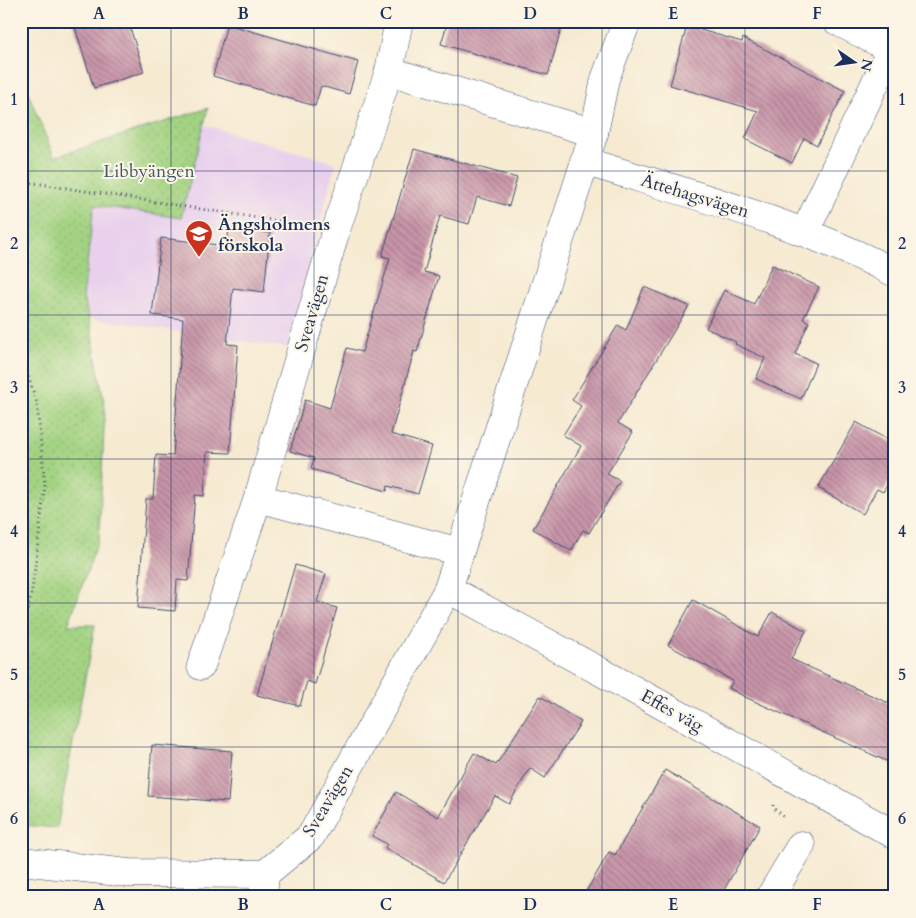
<svg xmlns="http://www.w3.org/2000/svg" width="916" height="918" font-family="Cardo,serif">
<defs>
<pattern id="park-dots" width="8" height="8" patternUnits="userSpaceOnUse" patternTransform="scale(1.25)"><rect width="8" height="8" fill="#a3d382"/><path d="M2 2h.1M6 6h.1" fill="none" stroke="#8cb573" stroke-width="1.8" stroke-linecap="round"/></pattern>
<pattern id="building-back-hatch" width="6" height="6" patternUnits="userSpaceOnUse" patternTransform="scale(1.25)"><rect width="6" height="6" fill="#c894a8"/><path d="M-1 5l2 2M0 0l6 6M5-1l2 2" fill="none" stroke="#a2798c"/></pattern>
</defs>
<rect width="100%" height="100%" fill="#fcf5e5"/>
<filter id="ink" filterUnits="userSpaceOnUse"><feTurbulence type="fractalNoise" baseFrequency=".02" numOctaves="2"/><feDisplacementMap in="SourceGraphic" scale="10" xChannelSelector="R" yChannelSelector="G"/><feConvolveMatrix kernelMatrix="1 2 1 2 8 2 1 2 1" color-interpolation-filters="sRGB"/></filter>
<filter id="wash" filterUnits="userSpaceOnUse"><feTurbulence type="fractalNoise" baseFrequency=".0096" numOctaves="4" result="noise"/><feDisplacementMap in="SourceGraphic" scale="20" xChannelSelector="R" yChannelSelector="G"/><feGaussianBlur stdDeviation="1.12" result="paint"/><feColorMatrix in="noise" values="0 0 0 0 0 0 0 0 0 0 0 0 0 0 0 0 0 1.4 0 .05"/><feComposite in="paint" operator="in"/></filter>
<g filter="url(#wash)">
<rect width="100%" height="100%" fill="#f6ead1"/>
<path fill="#e9d1ed" d="M 204,125 L 336,163 L 287,348 L 89,318 L 83,298 L 94,205 L 181,218 Z"/>
<path fill="url(#park-dots)" stroke="#5f8170" d="M 21,75 L 54,157 L 208,108 L 181,218 L 94,205 L 83,298 L 89,318 L 105,408 L 99,538 L 68,625 L 95,625 L 57,828 L 21,825 Z"/>
<g id="blocks">
<g fill="url(#building-back-hatch)">
<path d="M 73,21 L 128,21 L 144,72 L 94,88 Z"/>
<path d="M 448,21 L 547,21 L 562,26 L 548,75 L 441,44 Z"/>
<path d="M 227,24 L 358,62 L 349,94 L 321,86 L 315,106 L 213,76 Z"/>
<path d="M 687,26 L 742,42 L 743,38 L 845,91 L 817,145 L 804,138 L 792,163 L 745,139 L 758,111 L 670,85 Z"/>
<path d="M 414,149 L 517,178 L 509,206 L 477,197 L 469,224 L 440,216 L 424,272 L 439,276 L 417,352 L 414,351 L 391,434 L 432,446 L 418,494 L 388,486 L 387,491 L 311,469 L 314,458 L 290,451 L 305,400 L 330,408 L 347,348 L 362,352 L 390,258 L 382,256 Z"/>
<path d="M 229,228 L 270,233 L 264,292 L 233,288 L 227,344 L 238,345 L 230,453 L 207,452 L 204,496 L 195,495 L 188,581 L 177,580 L 175,611 L 138,608 L 146,499 L 153,499 L 156,455 L 173,456 L 183,319 L 152,315 L 161,238 L 227,246 Z"/>
<path d="M 772,265 L 819,287 L 803,319 L 809,322 L 795,354 L 816,363 L 801,399 L 756,379 L 765,358 L 735,344 L 736,342 L 706,328 L 724,290 L 754,304 Z"/>
<path d="M 644,287 L 689,306 L 618,423 L 633,432 L 607,474 L 620,481 L 589,533 L 583,530 L 571,551 L 533,529 L 581,446 L 563,435 L 581,406 L 572,400 L 618,325 L 626,330 Z"/>
<path d="M 856,422 L 895,444 L 895,472 L 883,492 L 877,489 L 863,514 L 818,488 Z"/>
<path d="M 295,565 L 326,574 L 317,602 L 337,608 L 315,684 L 307,681 L 300,706 L 257,695 Z"/>
<path d="M 693,600 L 758,637 L 772,612 L 806,631 L 791,659 L 895,706 L 895,765 L 745,697 L 729,688 L 733,681 L 668,645 Z"/>
<path d="M 540,696 L 581,722 L 545,778 L 530,768 L 509,804 L 495,796 L 444,882 L 385,848 L 387,844 L 372,836 L 396,792 L 438,817 L 474,753 L 496,765 Z"/>
<path d="M 152,745 L 232,751 L 228,802 L 148,796 Z"/>
<path d="M 665,770 L 760,826 L 720,897 L 583,897 L 609,852 L 615,855 Z"/>
</g>
</g>
</g>
<g filter="url(#ink)">
<use href="#blocks" fill-opacity="0" stroke="#3c4b6f" stroke-width="1"/>
<g fill="none" stroke-linecap="round" stroke-linejoin="round">
<defs>
<g id="minor">
<path d="M 837,21 L 891,49"/>
<path d="M 389,71 L 594,133"/>
<path d="M 584,161 C 689,194 797,222 895,273"/>
<path d="M 805,232 L 895,41"/>
<path d="M 258,498 L 460,552"/>
<path d="M 448,589 L 649,698 L 895,835"/>
<path d="M 201,666 L 258,498 L 336,230 L 389,71 L 399,21"/>
<path d="M 21,861 L 128,873 L 265,874 L 311,836 L 448,589 L 594,133 L 605,79 L 627,21"/>
<path d="M 263,897 L 265,874"/>
<path d="M 770,897 L 801,845"/>
</g>
</defs>
<use href="#minor" stroke="#3c4b6f" stroke-width="29"/>
<g stroke="#3c4b6f" stroke-width="3" stroke-dasharray="1 4" stroke-linecap="butt">
<path d="M 21,181 L 303,225"/>
<path d="M 21,353 L 37,404 L 45,486 L 32,591 L 21,635"/>
<path d="M 773,805 L 773,807 L 785,818"/>
</g>
<use href="#minor" stroke="#fff" stroke-width="28"/>
</g>
</g>
<path fill="none" stroke="#1b2f5e" stroke-width="1" stroke-opacity="0.55" d="M 171,21 L 171,897M 314,21 L 314,897M 458,21 L 458,897M 602,21 L 602,897M 745,21 L 745,897M 21,171 L 895,171M 21,315 L 895,315M 21,459 L 895,459M 21,603 L 895,603M 21,747 L 895,747"/>
<defs>
<symbol id="school-pin" viewBox="-11 -11 22 30"><path d="M0 17L-7.5 6A9.5 9.5 0 1 1 7.5 6Z" fill="#c8321e" stroke="#fcf5e5"/><path d="M0-5L7-2L0 1L-7-2ZM-4 1L0 2.5L4 1V4Q0 6-4 4Z" fill="#fff"/></symbol>
</defs>
<g fill-rule="evenodd">
<use href="#school-pin" x="183" y="218" width="32" height="43"/>
</g>
<g text-anchor="middle" dominant-baseline="central" stroke-width="4" stroke-linejoin="round" paint-order="stroke">
<g font-size="18" fill="#3d5867" stroke="#fcf5e5">
<text x="149" y="171">Libbyängen</text>
</g>
<g font-size="18" fill="#1b2f5e" stroke="#fcf5e5">
<text transform="translate(695 196) rotate(17)">Ättehagsvägen</text>
<text transform="translate(312 313) rotate(-74)">Sveavägen</text>
<text transform="translate(672 711) rotate(29)">Effes väg</text>
<text transform="translate(328 801) rotate(-59)">Sveavägen</text>
</g>
<g font-size="18" font-weight="bold" fill="#1b2f5e" stroke="#fcf5e5" text-anchor="start">
<text x="218" y="224">Ängsholmens<tspan x="218" dy="21">förskola</tspan></text>
</g>
</g>
<rect width="916" height="918" fill="none" stroke="#fcf5e5" stroke-width="55"/>
<g transform="translate(854 62) rotate(103)" stroke="#fcf5e5" stroke-width="4" paint-order="stroke">
<path d="M0-4L9 19L0 12L-9 19Z" fill="#1b2f5e"/>
<text y="-8" font-size="14" font-weight="bold" text-anchor="middle" fill="#1b2f5e">N</text>
</g>
<rect x="28" y="28" width="860" height="862" fill="none" stroke="#1b2f5e" stroke-width="2"/>
<g font-size="16" text-anchor="middle" font-weight="bold" fill="#1b2f5e">
<text x="99" y="19">A</text>
<text x="243" y="19">B</text>
<text x="386" y="19">C</text>
<text x="530" y="19">D</text>
<text x="673" y="19">E</text>
<text x="817" y="19">F</text>
<text x="14" y="105">1</text>
<text x="902" y="105">1</text>
<text x="14" y="249">2</text>
<text x="902" y="249">2</text>
<text x="14" y="393">3</text>
<text x="902" y="393">3</text>
<text x="14" y="537">4</text>
<text x="902" y="537">4</text>
<text x="14" y="680">5</text>
<text x="902" y="680">5</text>
<text x="14" y="824">6</text>
<text x="902" y="824">6</text>
<text x="99" y="910">A</text>
<text x="243" y="910">B</text>
<text x="386" y="910">C</text>
<text x="530" y="910">D</text>
<text x="673" y="910">E</text>
<text x="817" y="910">F</text>
</g>
</svg>
